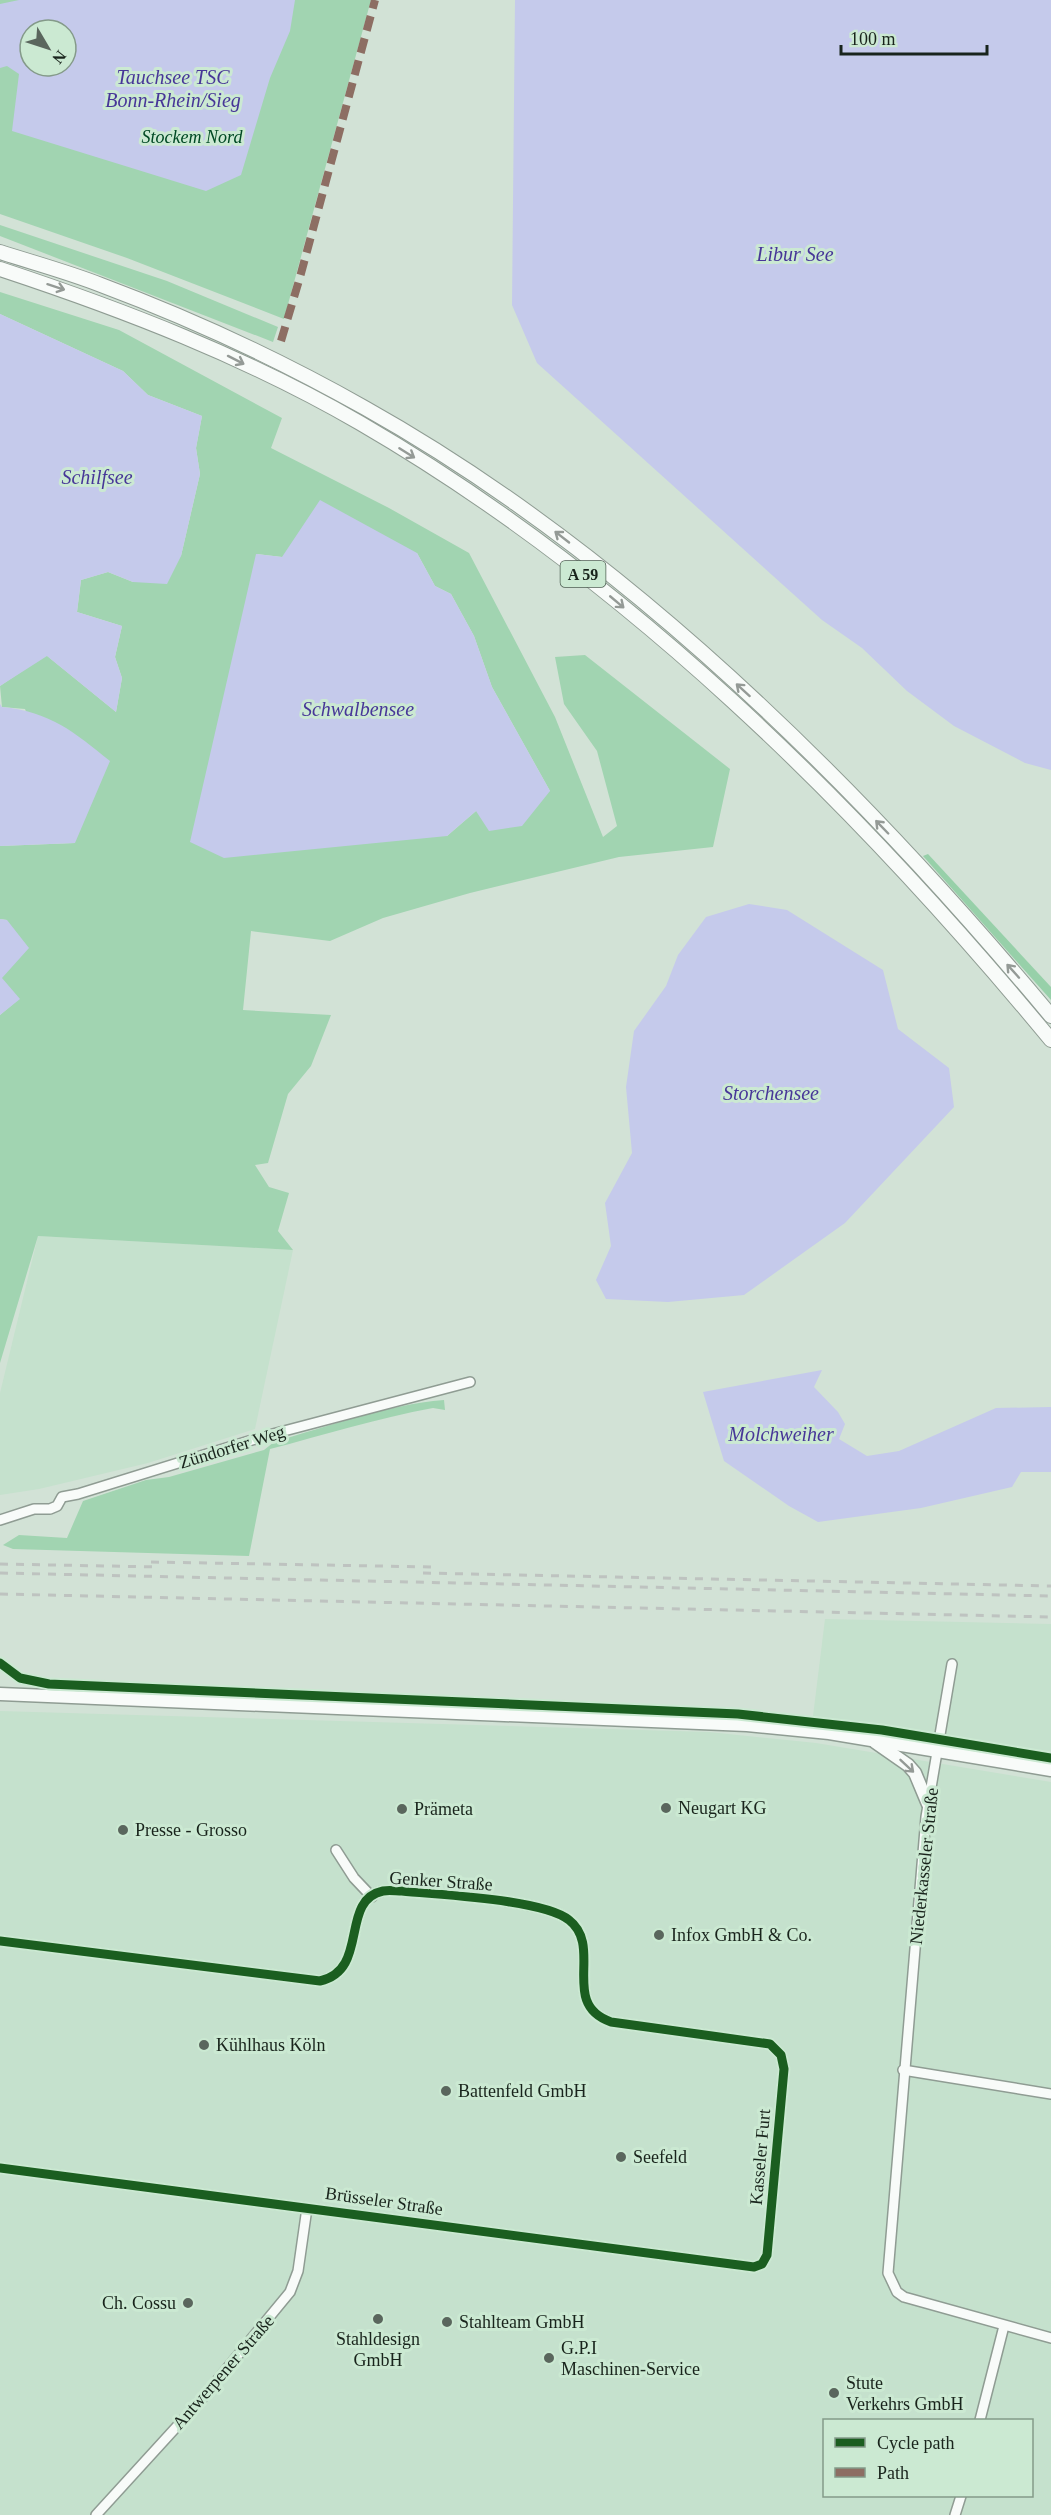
<svg xmlns="http://www.w3.org/2000/svg" width="1051" height="2515" font-family="Georgia,serif">
<rect width="100%" height="100%" fill="#d2e2d6"/>
<g fill="#c5e1cd" fill-rule="evenodd">
<path d="M 38,1236 L 293,1250 L 255,1429 L 148,1463 L 39,1489 L 0,1495 L 0,1393 Z"/>
<path d="M 825,1619 L 1051,1624 L 1051,1756 L 813,1716 Z"/>
<path d="M 0,1711 L 709,1732 L 816,1743 L 1051,1782 L 1051,2515 L 0,2515 ZM 824,2420 L 1032,2420 L 1032,2496 L 824,2496 Z"/>
</g>
<g fill="#a1d4b1" fill-rule="evenodd">
<path d="M 0,0 L 371,0 L 284,319 L 127,258 L 0,214 ZM 30,30 L 66,30 L 66,66 L 30,66 Z"/>
<path d="M 0,225 L 167,281 L 278,327 L 273,342 L 0,236 Z"/>
<path d="M 0,292 L 119,330 L 282,418 L 271,448 L 389,508 L 469,553 L 555,717 L 603,837 L 617,826 L 597,751 L 564,704 L 555,657 L 585,655 L 730,769 L 713,847 L 619,857 L 470,893 L 383,918 L 330,941 L 251,931 L 243,1010 L 331,1015 L 311,1066 L 288,1094 L 268,1163 L 255,1165 L 269,1187 L 289,1193 L 278,1231 L 293,1250 L 38,1236 L 0,1363 L 0,1015 L 19,999 L 1,978 L 7,920 L 0,919 L 0,846 L 75,843 L 25,709 L 2,707 L 0,686 L 46,655 L 116,712 L 122,678 L 115,657 L 122,626 L 77,612 L 81,580 L 108,572 L 133,582 L 181,556 L 200,474 L 196,448 L 202,416 L 148,395 L 123,371 L 0,314 ZM 417,553 L 435,586 L 451,594 L 474,636 L 492,687 L 550,791 L 476,811 L 447,836 L 257,554 L 282,557 Z"/>
<path d="M 444,1400 L 445,1410 L 433,1408 C 378,1418 324,1435 270,1449 L 249,1556 L 13,1549 L 3,1545 L 19,1535 L 67,1538 L 83,1501 L 146,1480 L 169,1477 L 264,1450 L 274,1442 C 329,1426 386,1405 444,1400 Z"/>
</g>
<path fill="#97d0a9" d="M 928,854 L 1051,987 L 1051,1000 L 923,856 Z"/>
<g fill="#c5caeb" fill-rule="evenodd">
<path d="M 19,0 L 295,0 L 290,31 L 270,78 L 241,175 L 206,191 L 12,131 L 19,74 L 7,66 L 0,68 L 0,4 ZM 30,30 L 66,30 L 66,66 L 30,66 Z"/>
<path d="M 515,0 L 1051,0 L 1051,770 L 1025,763 L 954,726 L 907,691 L 862,648 L 822,620 L 537,363 L 512,305 Z"/>
<path d="M 0,314 L 123,371 L 148,395 L 202,416 L 196,448 L 200,474 L 181,556 L 167,584 L 133,582 L 108,572 L 81,580 L 77,612 L 122,626 L 115,657 L 122,678 L 116,712 L 47,656 L 0,686 Z"/>
<path d="M 320,500 L 417,553 L 435,586 L 451,594 L 474,636 L 492,687 L 550,791 L 522,826 L 489,831 L 476,811 L 447,836 L 224,858 L 190,842 L 256,554 L 282,557 Z"/>
<path d="M 0,704 L 2,707 C 51,712 74,732 110,761 L 75,843 L 0,846 Z"/>
<path d="M 749,904 L 787,910 L 883,970 L 898,1029 L 949,1068 L 954,1107 L 845,1223 L 744,1295 L 668,1302 L 606,1299 L 596,1280 L 611,1246 L 605,1203 L 632,1153 L 626,1087 L 634,1031 L 666,986 L 678,955 L 706,917 Z"/>
<path d="M 0,919 L 7,920 L 29,948 L 2,978 L 20,999 L 0,1015 Z"/>
<path d="M 822,1370 L 814,1387 L 838,1412 L 845,1424 L 839,1439 L 867,1456 L 899,1451 L 996,1408 L 1051,1407 L 1051,1472 L 1021,1472 L 1012,1487 L 921,1508 L 818,1522 L 789,1506 L 724,1461 L 703,1392 Z"/>
</g>
<g fill="none" stroke-linecap="round" stroke-linejoin="round">
<defs>
<g id="minor">
<path d="M 0,1520 L 34,1509 L 50,1509 L 57,1506 L 62,1497 L 78,1494 L 265,1436 L 470,1382"/>
<path d="M 952,1664 L 926,1817 L 888,2273 L 897,2292 L 904,2297 L 1051,2338"/>
<path d="M 336,1850 L 354,1878 L 372,1897"/>
<path d="M 0,1941 L 320,1981 C 370,1970 339,1900 383,1891 C 389,1890 396,1891 402,1891 C 439,1895 543,1899 569,1920 C 604,1947 559,2004 611,2022 L 770,2044 L 781,2055 L 784,2069 L 767,2255 L 762,2264 L 754,2267 L 0,2168"/>
<path d="M 903,2070 L 1051,2094"/>
<path d="M 980,2420 L 1004,2326"/>
<path d="M 96,2515 L 201,2400 L 290,2292 L 298,2271 L 307,2208"/>
<path d="M 955,2515 L 961,2496"/>
</g>
<g id="major">
<path d="M 0,1694 L 747,1725 L 829,1733 L 1051,1770"/>
<path d="M 875,1742 L 908,1765 L 915,1773 L 928,1804"/>
</g>
<g id="highway">
<path d="M 0,252 C 34,263 68,272 101,285 C 192,319 280,360 365,408 C 626,554 860,787 1051,1016"/>
<path d="M 0,269 C 124,310 246,357 360,423 C 627,578 855,803 1051,1040"/>
</g>
</defs>
<use href="#minor" stroke="#8f9c93" stroke-width="12"/>
<use href="#major" stroke="#8f9c93" stroke-width="15"/>
<use href="#highway" stroke="#8f9c93" stroke-width="16"/>
<use href="#minor" stroke="#f8fbf9" stroke-width="9"/>
<use href="#major" stroke="#f8fbf9" stroke-width="12"/>
<use href="#highway" stroke="#f8fbf9" stroke-width="14"/>
<g stroke="#bec3c0" stroke-width="3" stroke-dasharray="8 8" stroke-linecap="butt">
<path d="M 151,1562 L 433,1567"/>
<path d="M 0,1564 L 159,1567"/>
<path d="M 0,1573 L 1051,1596"/>
<path d="M 423,1573 L 1051,1586"/>
<path d="M 0,1594 L 1051,1617"/>
</g>
<path stroke="#8d6e63" stroke-width="8" stroke-dasharray="15 8" stroke-linecap="butt" d="M 281,341 L 300,277 L 375,0"/>
<defs>
<g id="cycleway">
<path d="M 0,1663 L 20,1678 L 49,1684 L 738,1714 L 882,1730 L 1051,1758"/>
<path d="M 0,1941 L 320,1981 C 370,1970 339,1900 383,1891 C 389,1890 396,1891 402,1891 C 439,1895 543,1899 569,1920 C 604,1947 559,2004 611,2022 L 770,2044 L 781,2055 L 784,2069 L 767,2255 L 762,2264 L 754,2267 L 0,2168"/>
</g>
</defs>
<use href="#cycleway" stroke="#cbe9d2" stroke-width="13"/>
<use href="#cycleway" stroke="#1b5e20" stroke-width="9"/>
</g>
<defs><path id="oneway-shaft" d="M-6 0H5M1.5-3L5.5 0L1.5 3" fill="none" stroke-width="1.6" stroke-linecap="round" stroke-linejoin="round" transform="scale(1.5)"/></defs>
<g stroke="#949a96">
<use href="#oneway-shaft" transform="translate(56 287) rotate(18)"/>
<use href="#oneway-shaft" transform="translate(236 360) rotate(27)"/>
<use href="#oneway-shaft" transform="translate(407 453) rotate(32)"/>
<use href="#oneway-shaft" transform="translate(562 537) rotate(-142)"/>
<use href="#oneway-shaft" transform="translate(617 602) rotate(40)"/>
<use href="#oneway-shaft" transform="translate(743 690) rotate(-138)"/>
<use href="#oneway-shaft" transform="translate(882 827) rotate(-134)"/>
<use href="#oneway-shaft" transform="translate(1013 971) rotate(-132)"/>
<use href="#oneway-shaft" transform="translate(907 1766) rotate(43)"/>
</g>
<g fill="#5a665d" stroke="#cbe9d2" stroke-width="2">
<circle cx="666" cy="1808" r="6"/>
<circle cx="402" cy="1809" r="6"/>
<circle cx="123" cy="1830" r="6"/>
<circle cx="659" cy="1935" r="6"/>
<circle cx="204" cy="2045" r="6"/>
<circle cx="446" cy="2091" r="6"/>
<circle cx="621" cy="2157" r="6"/>
<circle cx="188" cy="2303" r="6"/>
<circle cx="378" cy="2319" r="6"/>
<circle cx="447" cy="2322" r="6"/>
<circle cx="549" cy="2358" r="6"/>
<circle cx="834" cy="2393" r="6"/>
</g>
<g text-anchor="middle" dominant-baseline="central" stroke-width="6" stroke-linejoin="round" paint-order="stroke">
<rect fill="#cbe9d2" stroke="#4e5f53" stroke-width="1.5" x="560.5" y="561" width="45" height="26" rx="4.5"/>
<g font-size="16" font-weight="bold" fill="#19241c">
<text x="583" y="574">A 59</text>
</g>
<g font-size="18" font-style="italic" fill="#004924" stroke="#cbe9d2">
<text x="192" y="137">Stockem Nord</text>
</g>
<g font-size="18" fill="#19241c" stroke="#cbe9d2">
<text transform="translate(232 1447) rotate(-17)">Zündorfer Weg</text>
<text transform="translate(924 1866) rotate(-84)">Niederkasseler Straße</text>
<text transform="translate(441 1881) rotate(4)">Genker Straße</text>
<text transform="translate(760 2157) rotate(-85)">Kasseler Furt</text>
<text transform="translate(384 2201) rotate(8)">Brüsseler Straße</text>
<text transform="translate(223 2372) rotate(-49)">Antwerpener Straße</text>
</g>
<g font-size="18" fill="#19241c" stroke="#cbe9d2" text-anchor="start">
<text x="678" y="1808">Neugart KG</text>
<text x="414" y="1809">Prämeta</text>
<text x="135" y="1830">Presse - Grosso</text>
<text x="671" y="1935">Infox GmbH &amp; Co.</text>
<text x="216" y="2045">Kühlhaus Köln</text>
<text x="458" y="2091">Battenfeld GmbH</text>
<text x="633" y="2157">Seefeld</text>
<text x="176" y="2303" text-anchor="end">Ch. Cossu</text>
<text x="459" y="2322">Stahlteam GmbH</text>
<text x="378" y="2339" text-anchor="middle">Stahldesign<tspan x="378" dy="21">GmbH</tspan></text>
<text x="561" y="2348">G.P.I<tspan x="561" dy="21">Maschinen-Service</tspan></text>
<text x="846" y="2383">Stute<tspan x="846" dy="21">Verkehrs GmbH</tspan></text>
</g>
<g font-size="20" font-style="italic" fill="#473698" stroke="#cbe9d2">
<text x="173" y="77">Tauchsee TSC<tspan x="173" dy="23">Bonn-Rhein/Sieg</tspan></text>
<text x="795" y="254">Libur See</text>
<text x="97" y="477">Schilfsee</text>
<text x="358" y="709">Schwalbensee</text>
<text x="771" y="1093">Storchensee</text>
<text x="781" y="1434">Molchweiher</text>
</g>
</g>
<rect x="823" y="2419" width="210" height="78" fill="#cbe9d2" stroke="#849a89" stroke-width="1.5"/>
<rect x="835" y="2438" width="30" height="9" fill="#1b5e20" stroke="#849a89" stroke-width="1.5"/>
<text x="877" y="2449" font-size="18" fill="#19241c">Cycle path</text>
<rect x="835" y="2468" width="30" height="9" fill="#8d6e63" stroke="#849a89" stroke-width="1.5"/>
<text x="877" y="2479" font-size="18" fill="#19241c">Path</text>
<g transform="translate(48 48) rotate(129)"><circle r="28" fill="#cbe9d2" stroke="#849a89" stroke-width="1.5"/>
<path d="M0-4.5L10 22L0 15L-10 22Z" fill="#5a665d"/>
<text y="-9" font-size="16" font-weight="bold" text-anchor="middle" fill="#19241c">N</text>
</g>
<path d="M841 45v9h146v-9" fill="none" stroke="#19241c" stroke-width="3"/>
<text x="850" y="45" font-size="18" fill="#19241c" stroke="#cbe9d2" stroke-width="4.5" paint-order="stroke">100 m</text>
</svg>
